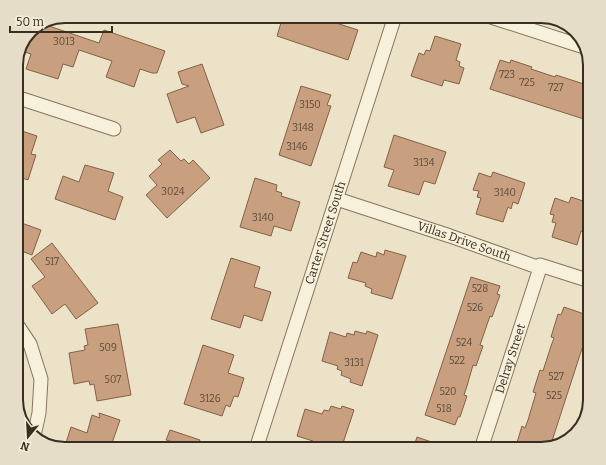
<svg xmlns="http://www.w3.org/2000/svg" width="606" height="465" font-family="Bitter,serif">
<rect width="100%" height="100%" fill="#ece2c8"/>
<g fill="#c8a080" stroke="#856045">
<path d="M 283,16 L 339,16 L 336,23 L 358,30 L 348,60 L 277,36 Z"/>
<path d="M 43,24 L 99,43 L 104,30 L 165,51 L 157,73 L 152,73 L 140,69 L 134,87 L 106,77 L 112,61 L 79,50 L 73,67 L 63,64 L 58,79 L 26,69 L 31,54 L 21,51 L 32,28 Z"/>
<path d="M 435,36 L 461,44 L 456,60 L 460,62 L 459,66 L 464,68 L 459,84 L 444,80 L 442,86 L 411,76 L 419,53 L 424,55 L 426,50 L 430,51 Z"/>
<path d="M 500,60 L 510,63 L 511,60 L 532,67 L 531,69 L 555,77 L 556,75 L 590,86 L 590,121 L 490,89 Z"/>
<path d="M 202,64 L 224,125 L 201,133 L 195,117 L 177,123 L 167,94 L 189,86 L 182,84 L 178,72 Z"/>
<path d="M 301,86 L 331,95 L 327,105 L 331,106 L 311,166 L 279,155 Z"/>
<path d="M 16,129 L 37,136 L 31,154 L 36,155 L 28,180 L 16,176 Z"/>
<path d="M 394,135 L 446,152 L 435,184 L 424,181 L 419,195 L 388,186 L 394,170 L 384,167 Z"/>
<path d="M 170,150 L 181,161 L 184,159 L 189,164 L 193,160 L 210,178 L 167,218 L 146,195 L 157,185 L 149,176 L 162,164 L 158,160 Z"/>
<path d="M 85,165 L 114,173 L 108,191 L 123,197 L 115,220 L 55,199 L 63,176 L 79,182 Z"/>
<path d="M 493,172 L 525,183 L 518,204 L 513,202 L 511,209 L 508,207 L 503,222 L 476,214 L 481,198 L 477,197 L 479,191 L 473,190 L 479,173 L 491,177 Z"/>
<path d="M 255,178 L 277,185 L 276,191 L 282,193 L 281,196 L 300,202 L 291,231 L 274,226 L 271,236 L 240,227 Z"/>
<path d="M 571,197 L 586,202 L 584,209 L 590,211 L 590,222 L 586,233 L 581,231 L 577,245 L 552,237 L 556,223 L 552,222 L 554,215 L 550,214 L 555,198 L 569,203 Z"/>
<path d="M 16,221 L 41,230 L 32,255 L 16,249 Z"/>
<path d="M 52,243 L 98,303 L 76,319 L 65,304 L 52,314 L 32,286 L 45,277 L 31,259 Z"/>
<path d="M 385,250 L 406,256 L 392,299 L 371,293 L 372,289 L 365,286 L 366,283 L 348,278 L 353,262 L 357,263 L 361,252 L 376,257 L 377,252 L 384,255 Z"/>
<path d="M 231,258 L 260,267 L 254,287 L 271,292 L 262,321 L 244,315 L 240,328 L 211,319 Z"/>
<path d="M 471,277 L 500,286 L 497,294 L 500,295 L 492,317 L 490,316 L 480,345 L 483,346 L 476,366 L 473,365 L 467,386 L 464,395 L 467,396 L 460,417 L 458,417 L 455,425 L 425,415 Z"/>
<path d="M 564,307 L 590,316 L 590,324 L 551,444 L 541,449 L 515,449 L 522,426 L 525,428 L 528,420 L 536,393 L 533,392 L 540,370 L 543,371 L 551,346 L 554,338 L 551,337 L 558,314 L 561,315 Z"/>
<path d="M 118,324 L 131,395 L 97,401 L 94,384 L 90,385 L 89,381 L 74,384 L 69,353 L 85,350 L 84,346 L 88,345 L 85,329 Z"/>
<path d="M 355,331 L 366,334 L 367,331 L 378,335 L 362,386 L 350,382 L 351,379 L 341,375 L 342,371 L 337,369 L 338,366 L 322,361 L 330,332 L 346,337 L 347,333 L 354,335 Z"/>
<path d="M 203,345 L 234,355 L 228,373 L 244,378 L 238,397 L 234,396 L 230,407 L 226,405 L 222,416 L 184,404 Z"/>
<path d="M 331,406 L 341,409 L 342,406 L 354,410 L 341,449 L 323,449 L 312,445 L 313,441 L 297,436 L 305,409 L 322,414 L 324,410 L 329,411 Z"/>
<path d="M 99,413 L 120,420 L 110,449 L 64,449 L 71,427 L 87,433 L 92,415 L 100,418 Z"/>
<path d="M 170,430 L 200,440 L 196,449 L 171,449 L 173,442 L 166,440 Z"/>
<path d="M 417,437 L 446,447 L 446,449 L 413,449 Z"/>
</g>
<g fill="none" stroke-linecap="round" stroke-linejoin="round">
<defs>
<g id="minor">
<path d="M 488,16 L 581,46"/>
<path d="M 16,97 L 114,129"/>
<path id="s1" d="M 337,199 L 450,236 L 540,268 L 540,265 L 590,281"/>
<path d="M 16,323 L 30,344 L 41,379 L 39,413 L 34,436"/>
<path id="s2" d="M 256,449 L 395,16"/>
<path id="s3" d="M 481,449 L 540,268"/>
</g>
</defs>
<use href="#minor" stroke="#87755e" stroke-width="15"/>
<use href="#minor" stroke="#f7f0db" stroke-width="13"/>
</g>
<g text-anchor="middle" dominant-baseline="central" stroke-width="3" stroke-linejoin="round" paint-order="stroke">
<g font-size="10" fill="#5c4a38">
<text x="64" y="42">3013</text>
<text x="507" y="75">723</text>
<text x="527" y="83">725</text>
<text x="556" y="88">727</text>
<text x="310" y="105">3150</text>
<text x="303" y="128">3148</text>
<text x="297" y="147">3146</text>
<text x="424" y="163">3134</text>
<text x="173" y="192">3024</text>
<text x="505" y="193">3140</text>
<text x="263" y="218">3140</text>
<text x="52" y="262">517</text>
<text x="480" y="289">528</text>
<text x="475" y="308">526</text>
<text x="464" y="343">524</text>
<text x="108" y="348">509</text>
<text x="457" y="361">522</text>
<text x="354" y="363">3131</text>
<text x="556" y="377">527</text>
<text x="113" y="380">507</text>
<text x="448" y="392">520</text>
<text x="554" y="396">525</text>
<text x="210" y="399">3126</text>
<text x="444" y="409">518</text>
</g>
<g font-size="12" fill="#382d20" stroke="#f4ecd7">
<text stroke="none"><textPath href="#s2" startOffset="227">Carter Street South</textPath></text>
<text stroke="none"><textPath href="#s1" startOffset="134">Villas Drive South</textPath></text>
<text stroke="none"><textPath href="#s3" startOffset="95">Delray Street</textPath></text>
</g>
</g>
<path d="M0 0H606V465H0ZM65 23H541A42 42 0 0 1 583 65V400A42 42 0 0 1 541 442H65A42 42 0 0 1 23 400V65A42 42 0 0 1 65 23Z" fill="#e5ddc8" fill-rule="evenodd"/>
<path fill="none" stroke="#382d20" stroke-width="2" d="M65 23H541A42 42 0 0 1 583 65V400A42 42 0 0 1 541 442H65A42 42 0 0 1 23 400V65A42 42 0 0 1 65 23Z"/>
<g transform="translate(28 437) rotate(198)" stroke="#f4ecd7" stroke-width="3" paint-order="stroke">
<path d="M0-3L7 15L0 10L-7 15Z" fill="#382d20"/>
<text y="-6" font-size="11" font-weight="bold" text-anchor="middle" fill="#382d20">N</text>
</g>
<path d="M10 26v6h102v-6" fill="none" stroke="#382d20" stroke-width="2"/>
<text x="16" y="26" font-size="12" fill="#382d20" stroke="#f4ecd7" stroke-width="3" paint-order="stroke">50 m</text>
</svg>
